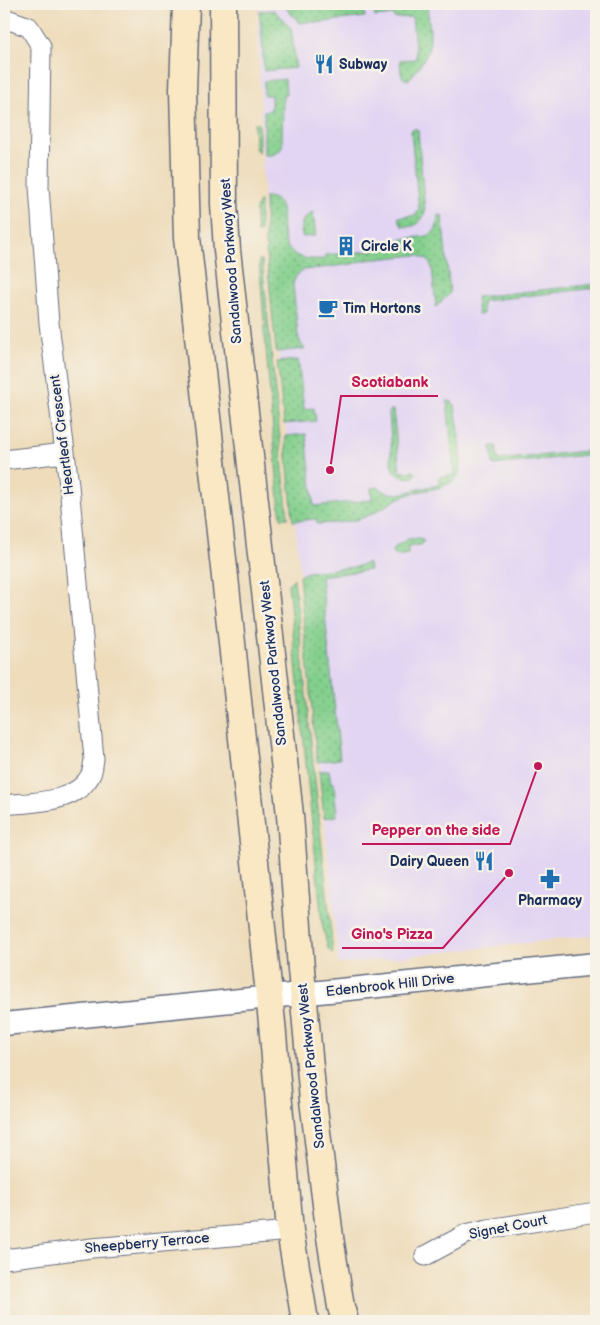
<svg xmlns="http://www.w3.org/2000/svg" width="600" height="1325" font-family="'Balsamiq Sans',sans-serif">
<defs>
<pattern id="green-dots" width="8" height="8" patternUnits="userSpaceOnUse" patternTransform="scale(1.25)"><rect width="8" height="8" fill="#83cf8c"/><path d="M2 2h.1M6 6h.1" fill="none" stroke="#6aa876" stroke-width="1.8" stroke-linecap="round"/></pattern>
</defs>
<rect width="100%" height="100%" fill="#f7f3e8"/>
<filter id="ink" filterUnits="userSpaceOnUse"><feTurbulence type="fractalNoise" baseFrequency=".02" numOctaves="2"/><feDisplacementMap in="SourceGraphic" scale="10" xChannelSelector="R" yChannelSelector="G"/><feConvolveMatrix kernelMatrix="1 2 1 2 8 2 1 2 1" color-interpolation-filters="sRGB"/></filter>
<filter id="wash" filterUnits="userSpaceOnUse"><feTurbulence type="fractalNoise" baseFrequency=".0096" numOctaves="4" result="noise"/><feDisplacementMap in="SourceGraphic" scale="20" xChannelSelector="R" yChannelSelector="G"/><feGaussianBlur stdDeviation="1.12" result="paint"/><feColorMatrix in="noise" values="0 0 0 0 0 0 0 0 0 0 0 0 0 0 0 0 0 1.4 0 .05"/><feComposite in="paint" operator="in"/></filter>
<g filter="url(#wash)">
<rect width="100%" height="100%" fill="#eedcba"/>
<path fill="#e2d4f3" d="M 265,4 L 596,4 L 596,935 L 339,964 L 264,210 L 258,11 Z"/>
<g fill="url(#green-dots)" stroke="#4f7f75">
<path d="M 282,4 L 364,4 L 365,17 L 315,23 L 314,21 L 300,23 Z"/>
<path d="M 373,4 L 427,4 C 428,17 432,34 429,47 C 427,56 415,74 408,80 C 399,79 401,68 400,60 L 416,59 L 412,17 L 394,18 L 394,15 L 375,17 Z"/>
<path d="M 274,10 L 291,28 L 296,68 L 264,71 L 262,35 L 259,11 Z"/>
<path d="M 285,79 L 286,95 L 283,96 L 282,147 C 278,154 272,156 264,155 L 264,111 L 271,110 L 271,95 L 264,95 L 264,81 Z"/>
<path d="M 254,123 L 259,123 L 259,153 L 255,148 Z"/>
<path d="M 412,129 L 417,129 L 418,131 L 425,212 C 422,223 414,229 402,226 L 398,218 L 399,217 L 417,215 L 417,211 L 419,210 L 411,132 Z"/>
<path d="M 265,197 C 304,198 254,264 325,259 L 325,255 L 369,251 L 374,250 L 373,243 L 427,236 C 436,232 438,226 438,216 L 442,215 L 450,293 L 436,307 L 432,268 L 428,260 L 418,255 L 365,260 L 353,264 L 304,270 L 296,276 L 293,284 L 298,336 L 301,344 L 305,349 L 276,352 L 266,250 L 267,248 L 265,247 Z"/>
<path d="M 260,200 L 260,233 L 257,233 C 256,223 253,208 260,200 Z"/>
<path d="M 313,212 L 316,236 L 303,237 C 298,226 302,218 313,212 Z"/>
<path d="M 259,260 L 262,260 L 288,518 L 281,518 L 279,501 L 265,337 C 263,332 264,327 266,323 L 264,321 Z"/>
<path d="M 596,284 L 596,288 L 482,301 L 483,314 L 478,315 L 476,297 Z"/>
<path d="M 298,360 L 304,409 L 314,408 L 316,421 L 284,424 L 277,362 Z"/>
<path d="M 447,401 L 452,402 L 455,405 C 457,422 465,459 459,474 C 451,490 423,489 407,495 C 390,501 377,514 359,519 C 346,523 331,523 317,524 L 317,519 L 293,521 L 285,436 L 306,434 L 314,506 L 372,500 L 371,488 L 378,487 C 392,498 404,493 419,489 C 426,487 433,486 439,485 L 439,477 L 454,475 Z"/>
<path d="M 389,410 L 393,410 L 400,472 L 414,471 L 416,473 L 414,477 C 409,478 404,478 399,475 C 387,468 392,453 391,442 C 391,431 389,421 389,410 Z"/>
<path d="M 491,446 L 496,446 L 498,460 L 596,450 L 596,454 L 493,465 Z"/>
<path d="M 420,538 L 423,540 L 423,543 L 421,545 L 408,546 L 408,554 L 397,556 L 392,553 L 393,548 L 408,539 Z"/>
<path d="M 367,563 L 369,565 L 370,570 L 321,576 L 340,759 L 317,762 L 299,576 L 307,572 L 355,567 Z"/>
<path d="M 294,578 L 333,952 L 332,953 L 328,949 L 322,924 L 288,584 Z"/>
<path d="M 329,770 L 331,783 L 334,783 L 337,816 L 324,818 L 319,771 Z"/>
</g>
</g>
<g filter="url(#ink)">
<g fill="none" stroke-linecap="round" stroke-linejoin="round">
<defs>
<g id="minor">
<path d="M 4,18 L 29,27 L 41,46 L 39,187 L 49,323 L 69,485 L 94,759 C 93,764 93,770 91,774 C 77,804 32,802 4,805"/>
<path d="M 4,460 L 64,453"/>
<path d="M 425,1256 L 466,1234 L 488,1229 L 596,1212"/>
<path d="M 4,1259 L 92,1248 L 290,1231"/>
</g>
<path id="tertiary" d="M 4,1024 L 596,964"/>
<g id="secondary">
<path d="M 186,4 L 183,90 L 187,238 L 225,577 L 272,1023 L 290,1231 L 305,1321"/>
<path d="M 223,4 L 224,204 L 227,250 L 290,815 L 301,969 L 313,1100 L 330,1237 L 341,1307 L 345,1321"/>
</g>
</defs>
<use href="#minor" stroke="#656c7e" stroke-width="21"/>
<use href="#tertiary" stroke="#656c7e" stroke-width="25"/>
<use href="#secondary" stroke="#656c7e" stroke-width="29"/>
<use href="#minor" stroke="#fff" stroke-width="19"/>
<use href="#tertiary" stroke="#fff" stroke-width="22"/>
<use href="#secondary" stroke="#fae7c3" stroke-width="26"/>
</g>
</g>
<defs>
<symbol id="restaurant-bare" viewBox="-9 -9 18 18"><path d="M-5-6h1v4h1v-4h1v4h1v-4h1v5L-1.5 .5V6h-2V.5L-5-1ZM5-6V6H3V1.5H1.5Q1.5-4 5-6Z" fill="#1f6fb2" stroke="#f7f3e8" stroke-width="2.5" paint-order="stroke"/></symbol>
<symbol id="building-bare" viewBox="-9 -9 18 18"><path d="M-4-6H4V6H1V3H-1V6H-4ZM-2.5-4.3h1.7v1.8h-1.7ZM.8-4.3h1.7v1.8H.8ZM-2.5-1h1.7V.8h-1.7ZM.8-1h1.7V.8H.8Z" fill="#1f6fb2" stroke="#f7f3e8" stroke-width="2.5" paint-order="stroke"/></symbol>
<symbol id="cafe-bare" viewBox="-9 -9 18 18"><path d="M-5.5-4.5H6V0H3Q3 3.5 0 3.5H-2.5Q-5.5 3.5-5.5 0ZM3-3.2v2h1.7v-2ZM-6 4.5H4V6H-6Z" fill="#1f6fb2" stroke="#f7f3e8" stroke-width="2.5" paint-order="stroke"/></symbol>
<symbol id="pharmacy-bare" viewBox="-9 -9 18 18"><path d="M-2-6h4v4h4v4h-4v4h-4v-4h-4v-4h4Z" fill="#1f6fb2" stroke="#f7f3e8" stroke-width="2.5" paint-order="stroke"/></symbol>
</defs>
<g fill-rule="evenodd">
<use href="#restaurant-bare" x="310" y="50" width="28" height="28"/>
<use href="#building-bare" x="332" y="232" width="28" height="28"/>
<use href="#cafe-bare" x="314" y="294" width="28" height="28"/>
<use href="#restaurant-bare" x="470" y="847" width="28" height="28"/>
<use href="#pharmacy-bare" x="536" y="865" width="28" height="28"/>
</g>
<g text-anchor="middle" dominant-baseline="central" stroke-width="5" stroke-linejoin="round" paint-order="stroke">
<g font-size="14" font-weight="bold" fill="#1b2f5e" stroke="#f7f3e8" text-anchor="start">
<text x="339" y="64">Subway</text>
<text x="361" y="246">Circle K</text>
<text x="343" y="308">Tim Hortons</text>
<text x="469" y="861" text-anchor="end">Dairy Queen</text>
<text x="550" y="900" text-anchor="middle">Pharmacy</text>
</g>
<g font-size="14" fill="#1b2f5e" stroke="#f7f3e8">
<text transform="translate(231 261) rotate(-94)">Sandalwood Parkway West</text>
<text transform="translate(62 435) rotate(-97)">Heartleaf Crescent</text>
<text transform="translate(273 663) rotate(-96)">Sandalwood Parkway West</text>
<text transform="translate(390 985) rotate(-6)">Edenbrook Hill Drive</text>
<text transform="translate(311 1066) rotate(-96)">Sandalwood Parkway West</text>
<text transform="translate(508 1227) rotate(-11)">Signet Court</text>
<text transform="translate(147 1243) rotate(-5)">Sheepberry Terrace</text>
</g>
</g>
<path fill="none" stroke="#c2185b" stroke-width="2" d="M330 470L341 396H438M538 766L510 844H362M509 873L443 948H342"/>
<g fill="#c2185b" stroke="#f7f3e8" stroke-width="2">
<circle cx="330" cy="470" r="5"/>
<circle cx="538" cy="766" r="5"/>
<circle cx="509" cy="873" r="5"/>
</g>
<g font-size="15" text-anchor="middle" font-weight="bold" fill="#c2185b" stroke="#f7f3e8" stroke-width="5" stroke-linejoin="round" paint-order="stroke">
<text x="390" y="387">Scotiabank</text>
<text x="436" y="835">Pepper on the side</text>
<text x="392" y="939">Gino's Pizza</text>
</g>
<rect width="600" height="1325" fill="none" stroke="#f7f3e8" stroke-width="20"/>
</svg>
